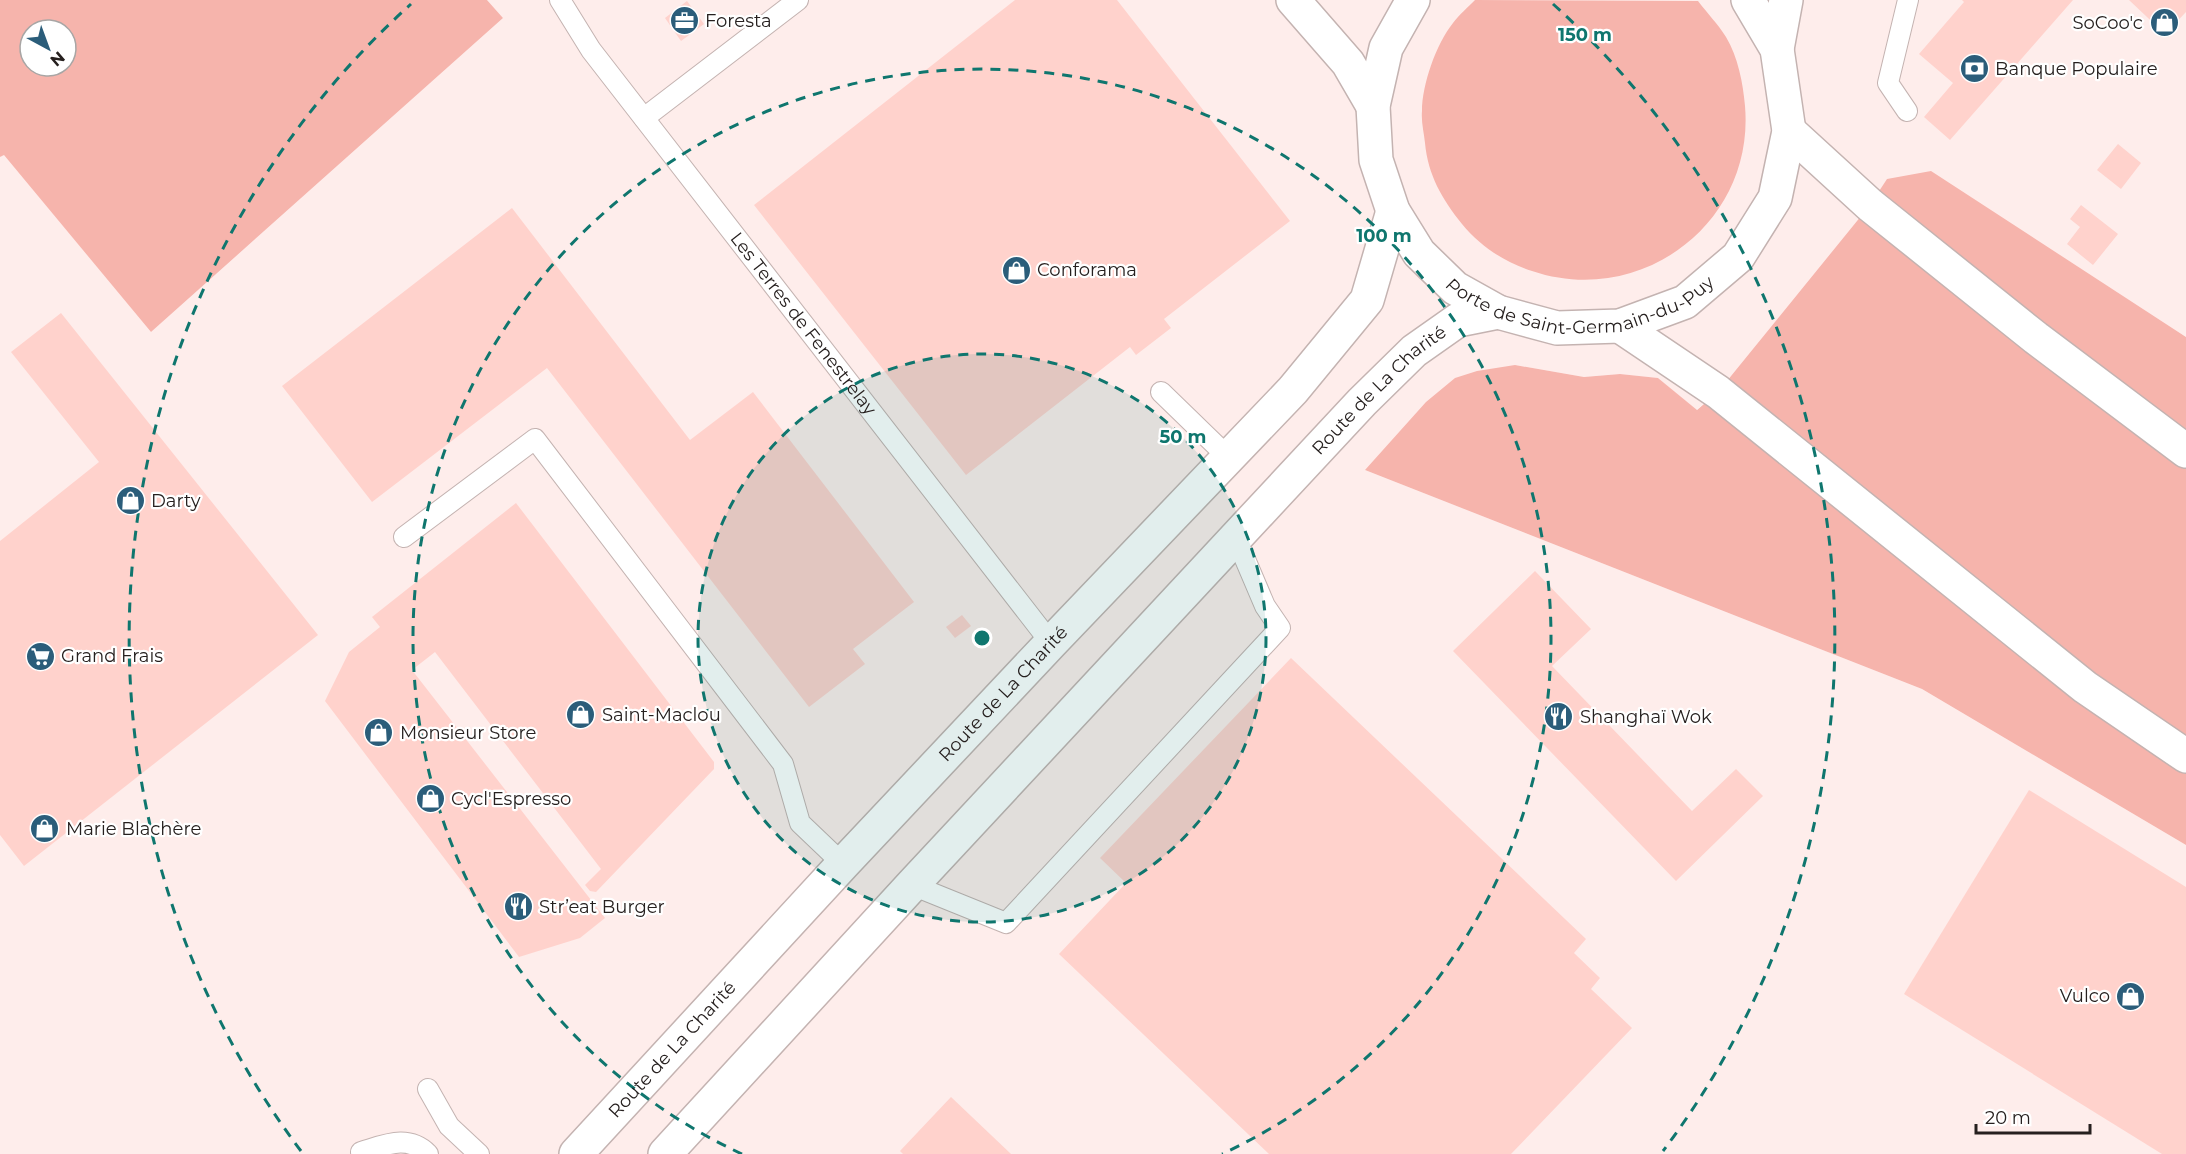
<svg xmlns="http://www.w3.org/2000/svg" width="2186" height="1154" font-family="Montserrat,sans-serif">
<rect width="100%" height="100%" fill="#fdf9f9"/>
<path fill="#feedeb" d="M 487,0 L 2186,0 L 2186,337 L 1930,171 L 1870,205 L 1718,392 L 1696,410 L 1658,378 L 1620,374 L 1584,377 L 1515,365 L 1365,470 L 1922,689 L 2186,845 L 2186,1154 L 0,1154 L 0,157 L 4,154 L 151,332 L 503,18 Z"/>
<g fill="#f6b4ac" fill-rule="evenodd">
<path d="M 0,0 L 487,0 L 503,18 L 151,332 L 4,155 L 0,157 ZM 30,30 L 66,30 L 66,66 L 30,66 Z"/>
<path d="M 1475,0 L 1698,1 C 1707,13 1718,24 1726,37 C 1738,57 1743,83 1745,106 C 1755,223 1641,308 1532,271 C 1504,262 1480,246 1462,224 C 1442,199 1428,175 1425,143 C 1424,133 1421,122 1422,111 C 1422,85 1436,44 1453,23 C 1459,15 1468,7 1475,0 Z"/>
<path d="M 1931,171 L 2186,337 L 2186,845 L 1922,689 L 1365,470 L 1426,402 L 1455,378 L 1477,371 L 1515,365 L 1584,377 L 1620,374 L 1658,378 L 1697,410 L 1718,392 L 1870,205 L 1887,179 Z"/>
</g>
<g fill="#ffd2cc">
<path d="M 1015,0 L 1117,0 L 1290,221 L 1164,319 L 1171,328 L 1136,355 L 1130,347 L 966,475 L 754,205 Z"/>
<path d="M 1962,0 L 2073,0 L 1950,140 L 1924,117 L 1953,83 L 1919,54 L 1964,2 Z"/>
<path d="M 2129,0 L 2186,0 L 2186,12 L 2165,34 Z"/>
<path d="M 687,1 L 704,24 L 681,41 L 665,18 Z"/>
<path d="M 2118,144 L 2141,163 L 2121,189 L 2097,170 Z"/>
<path d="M 2081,205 L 2118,234 L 2093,265 L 2067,244 L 2080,227 L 2070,219 Z"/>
<path d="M 512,208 L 690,440 L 753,392 L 914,602 L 853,649 L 865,664 L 809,707 L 547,368 L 372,502 L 282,386 Z"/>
<path d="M 61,313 L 318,635 L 24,866 L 0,835 L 0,541 L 99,462 L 11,352 Z"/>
<path d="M 516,503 L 714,762 L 714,769 L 596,892 L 590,891 L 585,885 L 601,869 L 435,652 L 412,670 L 605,918 L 580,938 L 519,957 L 325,701 L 349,652 L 380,627 L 372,617 Z"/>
<path d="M 1535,571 L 1591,629 L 1552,666 L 1692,811 L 1736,769 L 1763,796 L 1676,881 L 1453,651 Z"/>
<path d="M 962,615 L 971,626 L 955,638 L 946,627 Z"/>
<path d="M 1291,658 L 1586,939 L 1574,953 L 1600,978 L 1591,989 L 1632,1028 L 1511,1154 L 1269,1154 L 1059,954 L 1126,883 L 1100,858 Z"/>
<path d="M 2029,790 L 2186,887 L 2186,1154 L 2162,1154 L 1904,994 Z"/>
<path d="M 951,1097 L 1011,1154 L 903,1154 L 900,1151 Z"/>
</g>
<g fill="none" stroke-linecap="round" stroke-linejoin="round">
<defs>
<g id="lane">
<path id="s1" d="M 560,0 L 591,50 L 1051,643"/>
<path d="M 1907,111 L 1888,83 L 1908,0"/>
<path d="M 644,118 L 798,0"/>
<path d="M 1161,392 L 1229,458"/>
<path d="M 404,537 L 535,439 L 783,764 L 800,823 L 843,864"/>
<path d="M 912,885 L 1006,923 L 1280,628 L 1265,606 L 1236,538"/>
<path d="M 428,1089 L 449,1126 L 479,1154"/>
<path d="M 361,1152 C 385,1145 408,1134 428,1154"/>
</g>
<g id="primary">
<path d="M 1293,0 L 1348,63 L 1373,106"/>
<path id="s2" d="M 1413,0 L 1386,48 L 1373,106 L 1376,160 L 1393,211 L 1419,253 L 1455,288 L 1498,312 L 1557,328 L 1620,326 L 1685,302 L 1738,257 L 1775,198 L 1789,131 L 1777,49 L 1748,0"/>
<path d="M 1777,49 L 1786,0"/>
<path id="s3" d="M 576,1154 L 843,864 L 1051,643 L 1293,390 L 1367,300 L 1393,211"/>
<path id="s4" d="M 665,1154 L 912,885 L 1362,402 L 1414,351 L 1458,320 L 1498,312"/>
</g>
<g id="highway">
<path d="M 1789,131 L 1870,205 L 2036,338 L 2186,451"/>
<path d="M 1620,326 L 1718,392 L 2085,687 L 2186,756"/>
</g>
</defs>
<use href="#lane" stroke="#c4b3b1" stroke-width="22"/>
<use href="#primary" stroke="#c4b3b1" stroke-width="36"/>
<use href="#highway" stroke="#c4b3b1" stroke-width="36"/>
<use href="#lane" stroke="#fff" stroke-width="20"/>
<use href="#primary" stroke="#fff" stroke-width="33"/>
<use href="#highway" stroke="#fff" stroke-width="33"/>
</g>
<circle cx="982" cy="638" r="284" fill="#0f766e" fill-opacity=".12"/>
<g fill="none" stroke="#0f766e" stroke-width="3" stroke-dasharray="10 8">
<circle cx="982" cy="638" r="284"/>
<path d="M742 1154A569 569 0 1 1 1222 1154"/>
<path d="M301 1151A853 853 0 0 1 411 4M1553 4A853 853 0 0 1 1663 1151"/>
</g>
<defs>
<symbol id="office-disc" viewBox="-11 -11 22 22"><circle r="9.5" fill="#2b5d7a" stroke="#fff"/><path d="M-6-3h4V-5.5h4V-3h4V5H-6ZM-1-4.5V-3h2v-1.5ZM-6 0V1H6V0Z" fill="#fff"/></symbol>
<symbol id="shop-disc" viewBox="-11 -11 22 22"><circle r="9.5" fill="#2b5d7a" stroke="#fff"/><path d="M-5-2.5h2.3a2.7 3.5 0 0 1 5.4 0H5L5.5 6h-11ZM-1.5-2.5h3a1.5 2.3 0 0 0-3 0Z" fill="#fff"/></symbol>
<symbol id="bank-disc" viewBox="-11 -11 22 22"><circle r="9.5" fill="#2b5d7a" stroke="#fff"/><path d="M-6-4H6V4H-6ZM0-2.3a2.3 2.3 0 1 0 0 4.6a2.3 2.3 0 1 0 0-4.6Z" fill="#fff"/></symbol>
<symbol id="supermarket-disc" viewBox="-11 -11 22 22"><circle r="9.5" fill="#2b5d7a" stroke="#fff"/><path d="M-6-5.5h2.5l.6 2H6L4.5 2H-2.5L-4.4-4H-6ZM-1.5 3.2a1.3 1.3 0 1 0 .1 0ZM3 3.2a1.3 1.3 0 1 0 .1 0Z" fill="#fff"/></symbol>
<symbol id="restaurant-disc" viewBox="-11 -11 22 22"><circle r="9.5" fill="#2b5d7a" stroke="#fff"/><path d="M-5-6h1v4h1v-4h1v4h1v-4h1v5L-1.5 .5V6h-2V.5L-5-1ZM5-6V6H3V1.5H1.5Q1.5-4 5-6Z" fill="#fff"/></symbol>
</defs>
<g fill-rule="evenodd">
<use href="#office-disc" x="668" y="4" width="33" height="33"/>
<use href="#shop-disc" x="2148" y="6" width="33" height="33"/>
<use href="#bank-disc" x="1958" y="52" width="33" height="33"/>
<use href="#shop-disc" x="1000" y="254" width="33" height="33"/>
<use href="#shop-disc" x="114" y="484" width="33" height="33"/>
<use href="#supermarket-disc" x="24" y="640" width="33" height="33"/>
<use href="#shop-disc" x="564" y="698" width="33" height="33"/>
<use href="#restaurant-disc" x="1542" y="700" width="33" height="33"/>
<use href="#shop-disc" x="362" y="716" width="33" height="33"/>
<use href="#shop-disc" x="414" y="782" width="33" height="33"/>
<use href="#shop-disc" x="28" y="812" width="33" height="33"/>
<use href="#restaurant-disc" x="502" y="890" width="33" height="33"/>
<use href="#shop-disc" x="2114" y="980" width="33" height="33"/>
</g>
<g text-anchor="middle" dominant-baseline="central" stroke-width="4.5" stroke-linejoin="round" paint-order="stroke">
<g font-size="18" fill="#26201f" stroke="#fff" text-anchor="start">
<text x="705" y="21">Foresta</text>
<text x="2143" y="23" text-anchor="end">SoCoo'c</text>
<text x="1995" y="69">Banque Populaire</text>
<text x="1037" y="270">Conforama</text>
<text x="151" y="501">Darty</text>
<text x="61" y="656">Grand Frais</text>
<text x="602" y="715">Saint-Maclou</text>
<text x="1580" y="717">Shanghaï Wok</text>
<text x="400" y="733">Monsieur Store</text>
<text x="451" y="799">Cycl'Espresso</text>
<text x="66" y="829">Marie Blachère</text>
<text x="539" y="907">Str’eat Burger</text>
<text x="2110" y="996" text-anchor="end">Vulco</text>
</g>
<g font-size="18" fill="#26201f" stroke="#fff">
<text stroke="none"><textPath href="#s2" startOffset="456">Porte de Saint-Germain-du-Puy</textPath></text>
<text stroke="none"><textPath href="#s1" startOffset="405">Les Terres de Fenestrelay</textPath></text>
<text stroke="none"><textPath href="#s4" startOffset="1046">Route de La Charité</textPath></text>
<text stroke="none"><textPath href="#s3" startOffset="628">Route de La Charité</textPath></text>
<text stroke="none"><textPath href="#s3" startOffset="142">Route de La Charité</textPath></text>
</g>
</g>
<circle cx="982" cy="638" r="9" fill="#0f766e" stroke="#fff" stroke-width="3"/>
<g font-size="18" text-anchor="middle" font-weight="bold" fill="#0f766e" stroke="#fff" stroke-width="4.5" stroke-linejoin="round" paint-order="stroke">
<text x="1585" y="41">150 m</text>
<text x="1384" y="242">100 m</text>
<text x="1183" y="443">50 m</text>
</g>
<g transform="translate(48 48) rotate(139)"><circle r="28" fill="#ffffff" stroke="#a8a6a5" stroke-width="1.5"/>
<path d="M0-4.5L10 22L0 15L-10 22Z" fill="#2b5d7a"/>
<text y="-9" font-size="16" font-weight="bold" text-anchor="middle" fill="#26201f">N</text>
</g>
<path d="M1976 1124v9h114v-9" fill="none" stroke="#26201f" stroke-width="3"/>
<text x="1985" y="1124" font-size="18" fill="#26201f" stroke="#ffffff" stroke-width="4.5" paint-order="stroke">20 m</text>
</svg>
